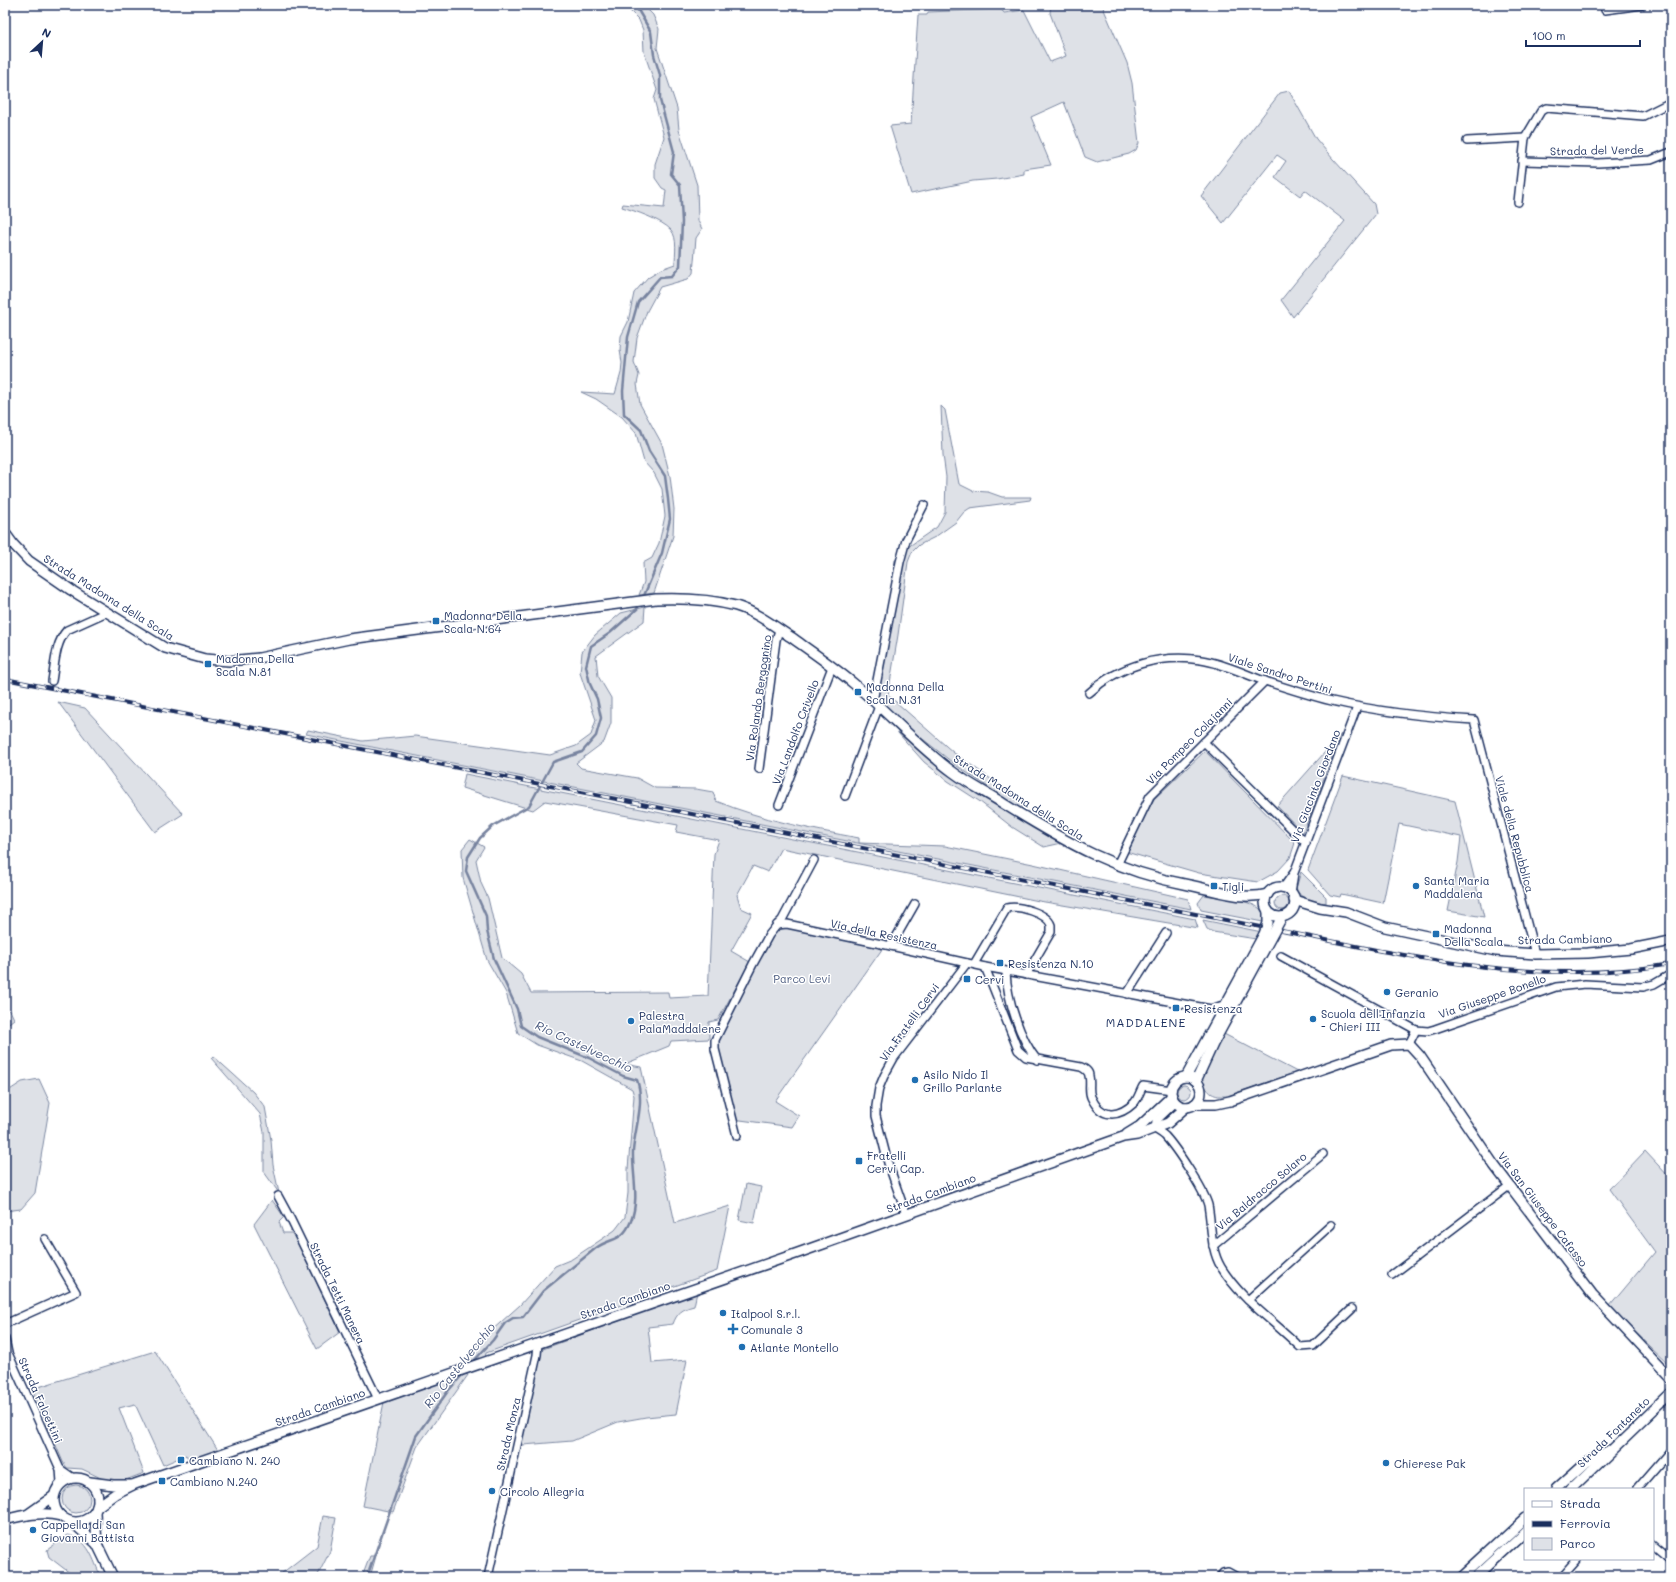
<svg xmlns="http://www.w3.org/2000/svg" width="1676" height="1582" font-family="Mali,sans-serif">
<rect width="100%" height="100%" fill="#fff"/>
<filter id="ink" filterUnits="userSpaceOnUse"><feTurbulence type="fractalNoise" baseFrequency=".025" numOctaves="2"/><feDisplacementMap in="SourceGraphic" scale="8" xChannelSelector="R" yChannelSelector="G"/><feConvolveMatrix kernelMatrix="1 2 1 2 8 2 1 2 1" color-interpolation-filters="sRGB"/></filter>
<g filter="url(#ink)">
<g fill="#dee1e7" stroke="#7c88a2">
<path d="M 624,5 L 643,5 L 653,15 L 659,29 L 657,48 L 677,108 L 679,130 L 697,185 L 698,221 L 702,229 L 696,238 L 693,273 L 688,279 L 660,287 L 647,311 L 637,338 L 634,362 L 639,375 L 637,384 L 640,404 L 662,444 L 670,476 L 674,509 L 673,536 L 654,593 L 639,595 L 644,582 L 643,563 L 652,558 L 659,543 L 665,516 L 662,489 L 654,473 L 644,462 L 636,433 L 622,417 L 596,399 L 581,392 L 615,394 L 621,373 L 622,363 L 620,350 L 621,336 L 628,322 L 634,293 L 648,277 L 661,269 L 675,264 C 675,254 678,238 671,230 C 662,220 635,211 622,207 L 623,204 L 664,208 L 666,190 L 662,188 L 655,178 L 655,164 L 664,137 L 654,99 L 657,90 L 644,52 L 643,30 L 639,20 Z"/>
<path d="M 1054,5 L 1102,5 L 1127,63 L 1132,83 L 1139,143 L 1136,150 L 1129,154 L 1097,162 L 1085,157 L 1064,102 L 1031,117 L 1051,165 L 1024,169 L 1024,174 L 997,179 L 973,181 L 911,194 L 890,126 L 911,124 L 918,15 L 927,15 L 928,12 L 1001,9 L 1004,13 L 1024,10 L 1050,62 L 1066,56 L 1050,13 L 1051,6 Z"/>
<path d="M 1289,91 L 1316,139 L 1333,159 L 1374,204 L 1376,214 L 1293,317 L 1281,300 L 1345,221 L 1305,190 L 1300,196 L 1275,177 L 1286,161 L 1277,155 L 1223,223 L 1201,196 L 1280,93 Z"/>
<path d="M 941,406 L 945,410 L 959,484 L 973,491 L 988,492 L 1002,497 L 1031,497 L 1030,500 L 970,508 L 964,512 L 956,522 L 935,537 L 919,545 L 912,552 L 908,562 L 898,635 L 888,695 L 954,753 L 1022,801 L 1022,810 L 957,766 L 900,721 L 872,693 L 889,603 L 895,560 L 899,559 L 905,549 L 937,527 L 945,512 L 946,477 L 943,455 Z"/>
<path d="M 645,607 L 644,621 L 596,656 L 598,676 L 611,698 L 611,723 L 604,742 L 576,763 L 581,768 L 637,778 L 655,788 L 696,789 L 713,792 L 716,801 C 762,820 810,829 859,838 L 859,843 L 945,846 L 1033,864 L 1188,899 L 1191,909 L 306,734 L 308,730 L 363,741 L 415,736 L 550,755 L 576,746 L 591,735 L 596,720 L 580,673 L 582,652 L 595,635 L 621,613 Z"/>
<path d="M 58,702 L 85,708 L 183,814 L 155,832 Z"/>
<path d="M 898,730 L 1062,843 L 1044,847 L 1012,827 L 979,801 L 948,781 L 924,762 L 898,733 Z"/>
<path d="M 1341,734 L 1303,833 L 1277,806 Z"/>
<path d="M 1205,751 L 1295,843 L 1290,858 L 1278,871 L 1258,882 L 1199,873 L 1126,852 L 1154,799 Z"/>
<path d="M 465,774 L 1195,919 L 1198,928 L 1039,901 L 781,848 L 768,872 L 753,866 L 737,895 L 741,908 L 752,913 L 731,951 L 750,962 L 718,1020 L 709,1022 L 709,1039 L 671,1041 L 669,1046 L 625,1064 L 641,1067 L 675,1223 L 730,1206 L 717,1271 L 486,1353 L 485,1358 L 466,1362 L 481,1340 L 520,1305 L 555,1266 L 572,1259 L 602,1239 L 615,1230 L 625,1217 L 628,1193 L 628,1169 L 634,1096 L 632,1089 L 582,1061 L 537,1045 L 518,1033 L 506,993 L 487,960 L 463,878 L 462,849 L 470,839 L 484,847 L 476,860 L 481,883 L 488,898 L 502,958 L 521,974 L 531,993 L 668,992 L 669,998 L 708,996 L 714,854 L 719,840 L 676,832 L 678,825 L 545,801 L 533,810 L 462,788 Z"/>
<path d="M 1343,776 L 1455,801 L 1484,917 L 1448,911 L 1458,862 L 1461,837 L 1399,824 L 1383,903 L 1341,894 L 1340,897 L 1330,895 L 1308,870 Z"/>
<path d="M 1301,872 L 1326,897 L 1326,903 C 1313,901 1302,902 1296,888 Z"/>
<path d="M 1204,895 C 1217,897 1253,900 1261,910 C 1264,914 1264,918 1263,922 L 1201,910 L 1198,903 Z"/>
<circle cx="1282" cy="903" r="7"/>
<path d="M 1203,920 L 1262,932 L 1259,938 L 1256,939 L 1213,932 L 1207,929 Z"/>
<path d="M 777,925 L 885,945 L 775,1101 L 799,1116 L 792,1127 L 733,1119 L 715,1049 L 721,1027 Z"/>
<path d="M 10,1010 L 14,1019 L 5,1026 L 5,1011 Z"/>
<path d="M 1224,1034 L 1297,1072 L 1228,1096 C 1213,1097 1209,1094 1202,1081 L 1204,1072 Z"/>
<path d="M 213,1056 L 253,1092 L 265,1107 L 271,1140 L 273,1165 L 279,1193 L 264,1172 L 264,1132 L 260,1114 L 211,1058 Z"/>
<path d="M 39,1079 L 50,1103 L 35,1193 L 21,1209 L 5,1211 L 5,1093 L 22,1082 Z"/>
<circle cx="1184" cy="1092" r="7"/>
<path d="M 1645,1151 L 1671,1179 L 1671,1366 L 1609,1307 L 1655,1252 L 1609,1189 Z"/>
<path d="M 746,1184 L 761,1187 L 754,1223 L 739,1220 Z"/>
<path d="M 272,1200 L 284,1217 L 279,1222 L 283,1233 L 293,1233 L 340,1332 L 317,1349 L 254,1224 Z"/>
<path d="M 697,1292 L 694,1306 C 682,1309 677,1313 673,1324 L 648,1327 L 652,1363 L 687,1360 L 676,1414 L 646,1417 L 618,1422 L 572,1441 L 523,1445 L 521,1443 L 539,1358 L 543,1349 Z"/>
<path d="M 155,1351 L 218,1450 L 211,1454 L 188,1458 L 186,1455 L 163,1465 L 135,1404 L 119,1408 L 144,1473 L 123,1481 L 107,1481 L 82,1469 L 67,1468 L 63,1462 L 32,1389 Z"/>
<path d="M 466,1374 L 468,1375 L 417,1447 L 393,1512 L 363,1506 L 384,1402 Z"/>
<circle cx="76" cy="1499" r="14"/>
<path d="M 323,1516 L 336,1518 L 330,1551 L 317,1577 L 277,1577 L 317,1546 Z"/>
<path d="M 68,1535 C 89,1539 93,1560 101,1577 L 75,1577 L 49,1557 L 47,1550 Z"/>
<path d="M 370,1556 L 376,1556 L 370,1577 L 362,1577 Z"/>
</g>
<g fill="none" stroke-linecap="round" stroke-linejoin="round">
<g stroke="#77839f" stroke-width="2.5">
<path d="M 633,5 L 638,10 L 651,32 L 654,55 L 660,75 L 660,100 L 674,152 L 671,174 L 680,185 L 682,222 L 680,266 L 672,276 L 660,277 L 638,302 L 628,337 L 623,391 L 624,414 L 641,430 L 649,451 L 665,476 L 668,499 L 670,519 L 662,553 L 643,598"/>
<path d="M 472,1363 L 493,1340 L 505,1323 L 513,1318 L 523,1317 L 543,1291 L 596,1248 C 611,1237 622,1243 631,1221 C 640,1198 632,1174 633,1151 C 635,1127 645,1103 637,1080 L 623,1076 L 589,1058 L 537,1037 L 521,1026 L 517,1009 L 494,959 L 487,931 L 486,916 L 466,871 L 468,857 L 480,838 L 493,826 L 529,806 L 553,762 L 582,752 L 596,736 L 601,718 L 597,699 L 590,684 L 586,666 L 591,646 L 610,633 L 637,609 L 640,604"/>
<path d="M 367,1577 L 416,1436 L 448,1391 L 464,1373"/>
</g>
<defs>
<g id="street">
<path d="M 1605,10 L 1642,5"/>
<path d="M 1467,141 L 1525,138"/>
<path d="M 1522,161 L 1598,163 L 1651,160 L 1671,152"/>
<path d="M 1518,202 L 1525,138 L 1541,111 L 1546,108 L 1643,116 L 1671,102"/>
<path d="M 52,681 C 55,664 55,643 67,630 L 107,612"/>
<path d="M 1089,693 C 1119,665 1161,654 1201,660 C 1222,663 1240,672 1259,679 C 1283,687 1308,695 1332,701 C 1379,712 1425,717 1474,720 L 1535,954"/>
<path d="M 873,701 L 900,562 L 906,540 L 924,505"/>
<path d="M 1204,742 L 1306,843"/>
<path d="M 759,769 L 776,640 L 779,630"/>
<path d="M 845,796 L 879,706"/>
<path d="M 779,805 L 832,667"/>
<path d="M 1117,865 L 1150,796 L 1265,681"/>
<path d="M 1283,888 L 1293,874"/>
<path d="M 1291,893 L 1294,873 L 1357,707"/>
<path d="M 777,925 L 782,920 L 814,860"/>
<path d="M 891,946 L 915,904"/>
<path d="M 1281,956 L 1416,1030"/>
<path d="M 974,964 L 1007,908 C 1018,905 1047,913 1051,925 C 1051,926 1051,931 1051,932 L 1026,975"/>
<path d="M 985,967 L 1018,1050 L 1026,1057 L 1081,1067 C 1085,1069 1089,1071 1089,1076 C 1091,1083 1088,1090 1091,1097 C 1101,1119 1118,1118 1134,1103 C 1138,1099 1140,1091 1143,1086 L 1172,1090"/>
<path d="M 1006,972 C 1007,999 1020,1039 1037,1060"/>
<path d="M 1127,994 L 1166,933"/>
<path d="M 1409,1044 L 1416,1030 L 1428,1031 L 1435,1029 L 1556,987 L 1585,984 L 1643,987 L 1654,984 L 1671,974"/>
<path d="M 1176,1102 L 1156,1121 L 1155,1129 C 1158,1131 1162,1133 1165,1136 C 1176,1148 1204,1190 1208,1205 C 1212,1226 1210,1249 1221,1267 C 1241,1300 1273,1320 1300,1347 L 1313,1346 L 1352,1309"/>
<path d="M 737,1136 L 715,1049 L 715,1040 L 753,964 L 769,935 L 777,925 L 787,924 L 891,946 L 985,967 L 1211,1009 L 1226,1004"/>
<path d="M 278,1196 L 291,1220 L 378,1399"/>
<path d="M 906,1214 L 888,1163 L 876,1116 L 876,1106 L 879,1088 L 884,1076 L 894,1058 L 967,963"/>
<path d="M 1213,1246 L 1323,1154"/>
<path d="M 1392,1275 L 1509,1186"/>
<path d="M 1248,1300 L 1331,1225"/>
<path d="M 5,1324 L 76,1292 L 45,1239"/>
<path d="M 5,1339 L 8,1353 L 60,1469"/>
<path d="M 61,1483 L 60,1469 L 73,1478"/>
<path d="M 1637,1489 L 1671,1450"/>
<path d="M 1653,1543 L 1671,1558"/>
<path d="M 488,1577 L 537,1355 L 538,1343"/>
<path d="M 1220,1577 L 1223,1573 L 1228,1572 L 1237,1577"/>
<path d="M 1561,1577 L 1577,1559"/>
</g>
<g id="secondary">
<path d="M 5,533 L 13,544 L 29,561 L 71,590 L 165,648 L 205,659 L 229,661 L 259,658 L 349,639 L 656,599 C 683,598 710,599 736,606 C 756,612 774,626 791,637 C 812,652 834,667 853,683 C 887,711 917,746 953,772 C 969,784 987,793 1004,804 C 1065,842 1117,872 1189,885 C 1215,890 1241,901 1268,894"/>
<circle cx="1280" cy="902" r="15"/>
<path d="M 1294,900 L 1320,908 L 1346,912 L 1385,927 L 1496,951 L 1535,954 L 1588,953 L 1631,949 L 1671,941"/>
<path d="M 1186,1077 L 1264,934 L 1268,923 L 1268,912"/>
<circle cx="1186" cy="1092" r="15"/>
<path d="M 1196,1081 L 1213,1044 L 1282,917"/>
<path d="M 1195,1104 L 1216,1104 L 1230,1101 L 1391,1045 L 1409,1044 L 1420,1056 L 1494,1165 L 1592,1294 L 1671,1378"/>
<path d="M 1127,1134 L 1140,1126 L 1172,1096"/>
<circle cx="76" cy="1500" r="22"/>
<path d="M 90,1482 L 113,1485 L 132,1485"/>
<path d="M 1556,1489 L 1586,1462 L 1608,1450"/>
<path d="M 1571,1489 L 1671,1393"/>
<path d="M 97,1507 L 115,1494 L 135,1484 L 798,1253 L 1123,1137 L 1137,1135 L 1168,1123 L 1186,1107"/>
<path d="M 95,1512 L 97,1544 L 113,1577"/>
<path d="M 27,1515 L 54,1496"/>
<path d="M 5,1520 C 23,1515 42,1511 61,1516"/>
<path d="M 72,1522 L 97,1544"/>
<path d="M 1461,1577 L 1525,1518"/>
<path d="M 1475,1577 L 1525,1531"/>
</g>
</defs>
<use href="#street" stroke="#1b2f5e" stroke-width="10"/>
<use href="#secondary" stroke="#1b2f5e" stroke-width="12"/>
<use href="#street" stroke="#fff" stroke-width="7"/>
<use href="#secondary" stroke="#fff" stroke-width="9"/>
<defs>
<g id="rail">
<path d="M 5,679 L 606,797 L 1261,927"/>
<path d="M 1282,931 C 1410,957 1540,987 1671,964"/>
</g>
</defs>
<use href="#rail" stroke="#1b2f5e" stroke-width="4"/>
<use href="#rail" stroke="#fff" stroke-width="2.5" stroke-dasharray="8" stroke-linecap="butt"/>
</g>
</g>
<g fill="#1f6fb2" stroke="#fff" stroke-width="1.5">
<rect x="432" y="617" width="8" height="8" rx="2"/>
<rect x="204" y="660" width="8" height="8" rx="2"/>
<rect x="854" y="688" width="8" height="8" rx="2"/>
<rect x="1210" y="882" width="8" height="8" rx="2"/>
<circle cx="1416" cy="886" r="4"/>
<rect x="1432" y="930" width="8" height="8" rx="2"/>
<rect x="996" y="959" width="8" height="8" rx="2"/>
<rect x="963" y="975" width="8" height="8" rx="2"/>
<circle cx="1387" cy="992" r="4"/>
<rect x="1172" y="1004" width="8" height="8" rx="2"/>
<circle cx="1313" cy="1019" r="4"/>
<circle cx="631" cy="1021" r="4"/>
<circle cx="915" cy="1080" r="4"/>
<rect x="855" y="1157" width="8" height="8" rx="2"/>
<circle cx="723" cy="1313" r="4"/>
<path d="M731 1323h4v4h4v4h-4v4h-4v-4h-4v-4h4z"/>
<circle cx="742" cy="1347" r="4"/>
<rect x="177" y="1456" width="8" height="8" rx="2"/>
<circle cx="1386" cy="1463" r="4"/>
<rect x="158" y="1477" width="8" height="8" rx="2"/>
<circle cx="492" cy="1491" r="4"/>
<circle cx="33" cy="1530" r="4"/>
</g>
<g text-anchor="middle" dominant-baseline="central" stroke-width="3" stroke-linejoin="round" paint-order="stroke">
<g font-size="11" fill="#1b2f5e" stroke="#fff">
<text transform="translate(1597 150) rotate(-1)">Strada del Verde</text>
<text transform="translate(109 597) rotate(32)">Strada Madonna della Scala</text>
<text transform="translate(1280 673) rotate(18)">Viale Sandro Pertini</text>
<text transform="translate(758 698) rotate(-82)">Via Rolando Bergognino</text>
<text transform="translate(795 732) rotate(-69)">Via Landolfo Crivello</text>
<text transform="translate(1189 741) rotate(-45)">Via Pompeo Colajanni</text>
<text transform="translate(1315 786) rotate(-69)">Via Giacinto Giordano</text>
<text transform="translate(1019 797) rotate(32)">Strada Madonna della Scala</text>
<text transform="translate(1515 834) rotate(75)">Viale della Repubblica</text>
<text transform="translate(884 934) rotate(12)">Via della Resistenza</text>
<text transform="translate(1565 939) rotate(-1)">Strada Cambiano</text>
<text transform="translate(1492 996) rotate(-19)">Via Giuseppe Bonello</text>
<text transform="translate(909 1022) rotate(-54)">Via Fratelli Cervi</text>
<text transform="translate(1261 1191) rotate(-40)">Via Baldracco Solaro</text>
<text transform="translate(931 1193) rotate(-20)">Strada Cambiano</text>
<text transform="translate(1543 1209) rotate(53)">Via San Giuseppe Cafasso</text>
<text transform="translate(338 1293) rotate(64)">Strada Tetti Manera</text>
<text transform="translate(625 1300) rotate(-19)">Strada Cambiano</text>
<text transform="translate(41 1400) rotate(66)">Strada Falcettini</text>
<text transform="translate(320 1407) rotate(-19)">Strada Cambiano</text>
<text transform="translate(1613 1432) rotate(-44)">Strada Fontaneto</text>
<text transform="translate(508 1434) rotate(-77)">Strada Monza</text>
</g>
<g font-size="11" fill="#1b2f5e" stroke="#fff" text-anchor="start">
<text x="444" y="615">Madonna Della<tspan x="444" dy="13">Scala N.64</tspan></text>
<text x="216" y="658">Madonna Della<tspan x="216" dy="13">Scala N.81</tspan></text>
<text x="866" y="686">Madonna Della<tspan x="866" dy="13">Scala N.31</tspan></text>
<text x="1424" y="880">Santa Maria<tspan x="1424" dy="13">Maddalena</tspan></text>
<text x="1222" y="886">Tigli</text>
<text x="1444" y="928">Madonna<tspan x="1444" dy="13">Della Scala</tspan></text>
<text x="1008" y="963">Resistenza N.10</text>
<text x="975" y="979">Cervi</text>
<text x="1395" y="992">Geranio</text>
<text x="1184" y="1008">Resistenza</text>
<text x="1321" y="1013">Scuola dell'Infanzia<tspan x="1321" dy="13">- Chieri III</tspan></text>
<text x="639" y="1015">Palestra<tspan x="639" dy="13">PalaMaddalene</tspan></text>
<text x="923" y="1074">Asilo Nido Il<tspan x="923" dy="13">Grillo Parlante</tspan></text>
<text x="867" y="1155">Fratelli<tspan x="867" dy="13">Cervi Cap.</tspan></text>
<text x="731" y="1313">Italpool S.r.l.</text>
<text x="741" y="1329">Comunale 3</text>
<text x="750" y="1347">Atlante Montello</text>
<text x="189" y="1460">Cambiano N. 240</text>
<text x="1394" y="1463">Chierese Pak</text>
<text x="170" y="1481">Cambiano N.240</text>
<text x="500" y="1491">Circolo Allegria</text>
<text x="41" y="1524">Cappella di San<tspan x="41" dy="13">Giovanni Battista</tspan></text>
</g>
<g font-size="11" fill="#4c5c80" stroke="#fff">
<text x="802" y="978">Parco Levi</text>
</g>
<g font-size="12" letter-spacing="1" fill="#1b2f5e" stroke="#fff">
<text x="1146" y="1022">MADDALENE</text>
</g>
<g font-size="12" font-style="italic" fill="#49597e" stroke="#fff">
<text transform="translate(584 1046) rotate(25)">Rio Castelvecchio</text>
<text transform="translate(459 1365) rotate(-51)">Rio Castelvecchio</text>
</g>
</g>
<rect width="1676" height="1582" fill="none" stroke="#fff" stroke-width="20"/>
<rect x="10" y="10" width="1656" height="1562" fill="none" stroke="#1b2f5e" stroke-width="1.5" filter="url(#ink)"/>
<rect x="1524" y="1488" width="130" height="72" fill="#ffffff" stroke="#a4acbf"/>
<rect x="1532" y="1501" width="20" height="6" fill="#ffffff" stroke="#a4acbf"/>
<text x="1560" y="1508" font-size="12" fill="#1b2f5e">Strada</text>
<rect x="1532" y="1521" width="20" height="6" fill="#1b2f5e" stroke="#a4acbf"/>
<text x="1560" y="1528" font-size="12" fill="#1b2f5e">Ferrovia</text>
<rect x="1532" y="1538" width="20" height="12" fill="#dee1e7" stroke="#a4acbf"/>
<text x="1560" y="1548" font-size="12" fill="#1b2f5e">Parco</text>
<g transform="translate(42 42) rotate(26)" stroke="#ffffff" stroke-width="3" paint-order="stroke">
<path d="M0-3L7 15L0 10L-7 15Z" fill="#1b2f5e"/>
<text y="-6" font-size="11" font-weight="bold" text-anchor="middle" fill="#1b2f5e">N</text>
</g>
<path d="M1526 40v6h114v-6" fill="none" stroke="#1b2f5e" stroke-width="2"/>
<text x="1532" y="40" font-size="12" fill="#1b2f5e" stroke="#ffffff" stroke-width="3" paint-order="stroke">100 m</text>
</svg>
